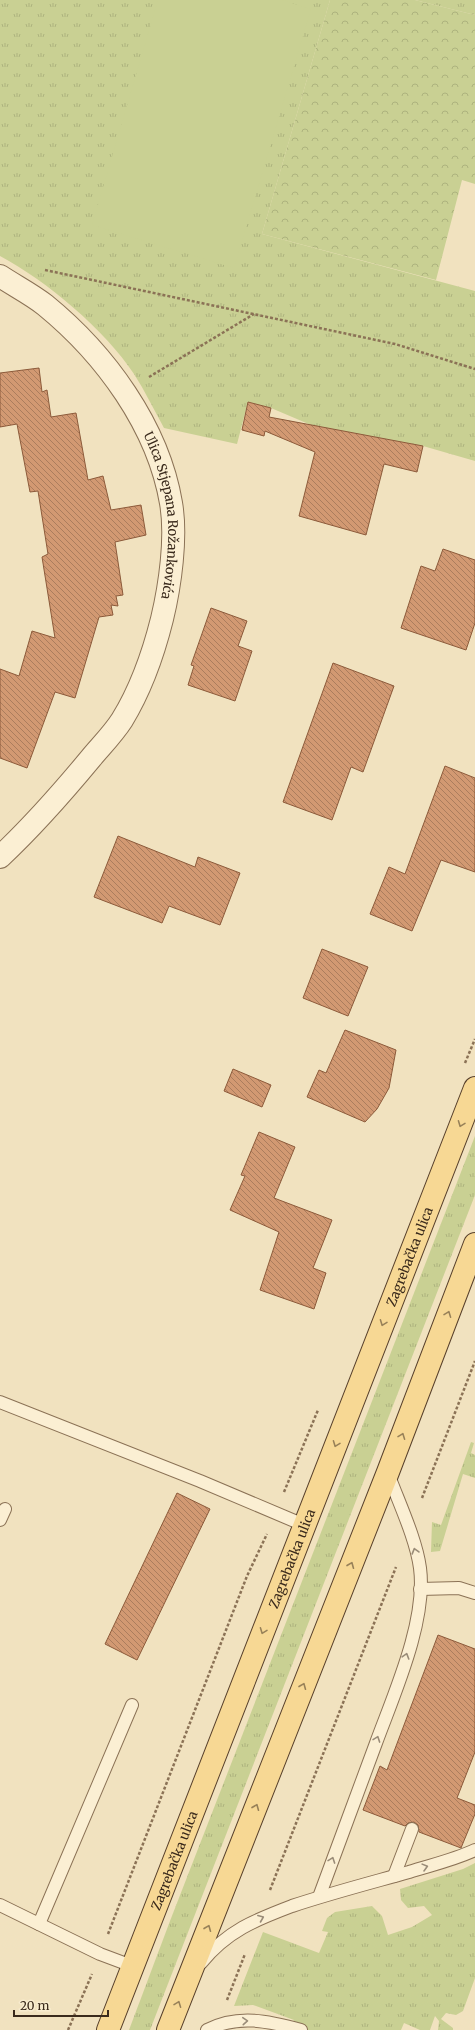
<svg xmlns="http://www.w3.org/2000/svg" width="475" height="2030" font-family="Merriweather,serif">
<defs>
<pattern id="grass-tufts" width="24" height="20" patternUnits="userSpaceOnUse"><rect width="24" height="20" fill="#c9d093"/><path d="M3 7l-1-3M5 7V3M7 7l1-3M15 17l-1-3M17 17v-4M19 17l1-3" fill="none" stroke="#adb37e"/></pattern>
<pattern id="forest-crowns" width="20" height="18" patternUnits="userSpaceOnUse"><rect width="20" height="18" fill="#c9d093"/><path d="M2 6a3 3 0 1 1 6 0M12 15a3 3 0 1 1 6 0" fill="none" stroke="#adb37e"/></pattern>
<pattern id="building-back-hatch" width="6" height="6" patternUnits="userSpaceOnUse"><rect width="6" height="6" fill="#d29972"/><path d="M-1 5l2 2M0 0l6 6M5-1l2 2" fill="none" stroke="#ab7d5d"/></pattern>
</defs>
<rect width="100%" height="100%" fill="#f1e2bf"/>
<g fill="url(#grass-tufts)">
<path d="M 0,0 L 330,0 L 262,234 L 475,291 L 475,461 L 423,446 L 311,425 L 271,408 L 248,402 L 237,444 L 164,428 C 154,410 145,391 134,374 C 105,330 47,281 0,256 Z"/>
<path d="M 415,0 L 475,0 L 475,15 Z"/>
<path d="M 475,1136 L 475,1195 L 150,2030 L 129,2030 L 170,1921 Z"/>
<path d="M 471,1442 L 474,1443 L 471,1453 L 475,1455 L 475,1478 L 463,1474 L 440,1551 L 431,1552 L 432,1522 L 441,1525 Z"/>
<path d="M 475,1863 L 475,1978 L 463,2011 L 456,2015 L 446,2013 L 441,2019 L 453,2028 L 453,2030 L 438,2030 L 439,2021 L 435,2016 L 430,2030 L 420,2030 L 404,2023 L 401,2030 L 286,2030 L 294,2020 L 253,2005 L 234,2006 L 263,1932 L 319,1953 L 328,1932 L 322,1931 L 327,1918 L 335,1912 L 372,1906 L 382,1916 L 388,1935 L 412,1927 L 432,1915 L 424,1906 L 408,1908 L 401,1900 L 400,1889 L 463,1869 Z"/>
</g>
<path fill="url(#forest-crowns)" d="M 330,0 L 415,0 L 475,15 L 475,184 L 462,180 L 436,280 L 262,234 Z"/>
<path fill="#c9d093" d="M 158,0 L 282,0 L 311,9 L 234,268 L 92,225 Z"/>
<g fill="url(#building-back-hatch)" stroke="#8c5a3a">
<path d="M 39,368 L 42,392 L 47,390 L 51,417 L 76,413 L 88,480 L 103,476 L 111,510 L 141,505 L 146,535 L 115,542 L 123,595 L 116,596 L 118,606 L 111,605 L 113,615 L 99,617 L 75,698 L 55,692 L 27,768 L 0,758 L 0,669 L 19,676 L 32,631 L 55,638 L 42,557 L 48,554 L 38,491 L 30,492 L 17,424 L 0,427 L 0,373 Z"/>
<path d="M 248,402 L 271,408 L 269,417 L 423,446 L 417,472 L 384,464 L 366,535 L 299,516 L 315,452 L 265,431 L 264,436 L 242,430 Z"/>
<path d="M 443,549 L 475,560 L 475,623 L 466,650 L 401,628 L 421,566 L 435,571 Z"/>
<path d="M 211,608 L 247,621 L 238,646 L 252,651 L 235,701 L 188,685 L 194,666 L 191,665 Z"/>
<path d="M 333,663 L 394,686 L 363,772 L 351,767 L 332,820 L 283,802 Z"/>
<path d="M 445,766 L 475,778 L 475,872 L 441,860 L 412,931 L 370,914 L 389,867 L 405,874 Z"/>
<path d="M 118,836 L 195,867 L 198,857 L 240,873 L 220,925 L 169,906 L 162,923 L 94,897 Z"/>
<path d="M 322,949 L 368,967 L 348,1016 L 303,998 Z"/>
<path d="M 345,1030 L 396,1050 L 389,1088 L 377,1109 L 365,1122 L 307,1097 L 319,1070 L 326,1073 Z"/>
<path d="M 233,1069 L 271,1085 L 262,1107 L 224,1091 Z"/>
<path d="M 259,1132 L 295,1147 L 274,1198 L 332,1220 L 313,1268 L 326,1273 L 314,1309 L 260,1290 L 279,1232 L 230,1210 L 245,1176 L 241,1175 Z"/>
<path d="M 177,1493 L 210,1509 L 137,1660 L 105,1644 Z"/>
<path d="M 438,1635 L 475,1649 L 475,1752 L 457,1798 L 475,1805 L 475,1814 L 461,1848 L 419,1832 L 418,1825 L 414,1822 L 408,1823 L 405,1826 L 363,1810 L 380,1766 L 387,1770 Z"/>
</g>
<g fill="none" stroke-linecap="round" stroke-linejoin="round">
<defs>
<g id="lane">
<path d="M 0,1402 L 200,1481 L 304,1525"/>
<path d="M 0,1520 L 5,1509"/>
<path d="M 420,1589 L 459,1588 L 475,1593"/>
<path d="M 394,1876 L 412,1829"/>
<path d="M 319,1897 C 338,1846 357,1794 376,1743 C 394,1694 427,1621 420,1568 C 416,1538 398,1501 388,1473"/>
<path d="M 0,1905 L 100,1954 L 132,1966"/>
<path d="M 39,1924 L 132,1705"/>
<path d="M 201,1963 C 227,1931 255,1920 292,1906 C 331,1893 370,1883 409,1872 C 431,1865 454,1860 475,1850"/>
<path d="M 207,2030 C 238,2014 269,2021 301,2030"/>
</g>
<g id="street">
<path id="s1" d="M 0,276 C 15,286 31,294 45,305 C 105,354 158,426 171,503 C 177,537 170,586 162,619 C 153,655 141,689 122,720 C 113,734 101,746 91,758 C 62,793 33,826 0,857"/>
</g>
<g id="primary">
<path id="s2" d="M 108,2030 L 475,1088"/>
<path d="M 168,2030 L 388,1472 L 475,1244"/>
</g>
</defs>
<use href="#lane" stroke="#8b7256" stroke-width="14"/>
<use href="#street" stroke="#8b7256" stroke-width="24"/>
<use href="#primary" stroke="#58402b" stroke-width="24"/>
<g stroke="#8b7256" stroke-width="2.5" stroke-dasharray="3 2" stroke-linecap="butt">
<path d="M 45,270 L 395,344 L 475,369"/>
<path d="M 149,377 L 254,314"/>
<path d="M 465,1063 L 475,1039"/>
<path d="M 284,1492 L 318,1410"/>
<path d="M 422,1498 L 475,1361"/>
<path d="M 270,1890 L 396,1567"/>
<path d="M 108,1934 L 247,1576 L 267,1534"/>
<path d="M 227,2000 L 245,1954"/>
<path d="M 68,2030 L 92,1974"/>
</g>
<use href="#lane" stroke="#fbefd3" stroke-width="12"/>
<use href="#street" stroke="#fbefd3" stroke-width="22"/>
<use href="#primary" stroke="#f7d894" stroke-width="22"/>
</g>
<defs><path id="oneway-chevron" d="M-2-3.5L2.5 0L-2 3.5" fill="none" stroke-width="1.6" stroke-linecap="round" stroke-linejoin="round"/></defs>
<g stroke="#988158">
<use href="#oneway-chevron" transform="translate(461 1124) rotate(111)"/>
<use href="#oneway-chevron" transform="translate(448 1314) rotate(-69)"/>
<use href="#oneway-chevron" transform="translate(383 1323) rotate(111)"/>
<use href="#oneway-chevron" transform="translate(402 1436) rotate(-69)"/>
<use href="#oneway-chevron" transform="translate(336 1444) rotate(111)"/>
<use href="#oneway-chevron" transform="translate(351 1565) rotate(-68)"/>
<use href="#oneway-chevron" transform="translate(263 1631) rotate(111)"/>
<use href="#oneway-chevron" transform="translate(303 1686) rotate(-68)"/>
<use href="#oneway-chevron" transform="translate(256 1807) rotate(-68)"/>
<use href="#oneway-chevron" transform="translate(208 1928) rotate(-68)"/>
<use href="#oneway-chevron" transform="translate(178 2004) rotate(-69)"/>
</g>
<g stroke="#9a8c78">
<use href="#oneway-chevron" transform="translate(415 1551) rotate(-106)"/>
<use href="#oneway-chevron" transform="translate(406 1656) rotate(-73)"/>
<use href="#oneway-chevron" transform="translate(377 1739) rotate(-70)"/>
<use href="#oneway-chevron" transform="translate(332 1860) rotate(-70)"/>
<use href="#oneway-chevron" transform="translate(425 1867) rotate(-15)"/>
<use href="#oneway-chevron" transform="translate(261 1918) rotate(-22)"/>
<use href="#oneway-chevron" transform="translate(245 2021) rotate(-4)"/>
</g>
<g text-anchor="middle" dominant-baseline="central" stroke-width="3.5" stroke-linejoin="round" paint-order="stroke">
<g font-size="13" fill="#3a2a1c" stroke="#f8eccf">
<text stroke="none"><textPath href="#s1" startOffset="304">Ulica Stjepana Rožankovića</textPath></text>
<text stroke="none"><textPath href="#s2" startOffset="830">Zagrebačka ulica</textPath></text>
<text stroke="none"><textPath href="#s2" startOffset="506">Zagrebačka ulica</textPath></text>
<text stroke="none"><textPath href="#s2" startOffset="182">Zagrebačka ulica</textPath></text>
</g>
</g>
<path d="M14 2010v6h94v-6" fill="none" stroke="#3a2a1c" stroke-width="2"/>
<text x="20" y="2010" font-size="12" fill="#3a2a1c" stroke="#f8eccf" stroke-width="3" paint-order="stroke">20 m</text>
</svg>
